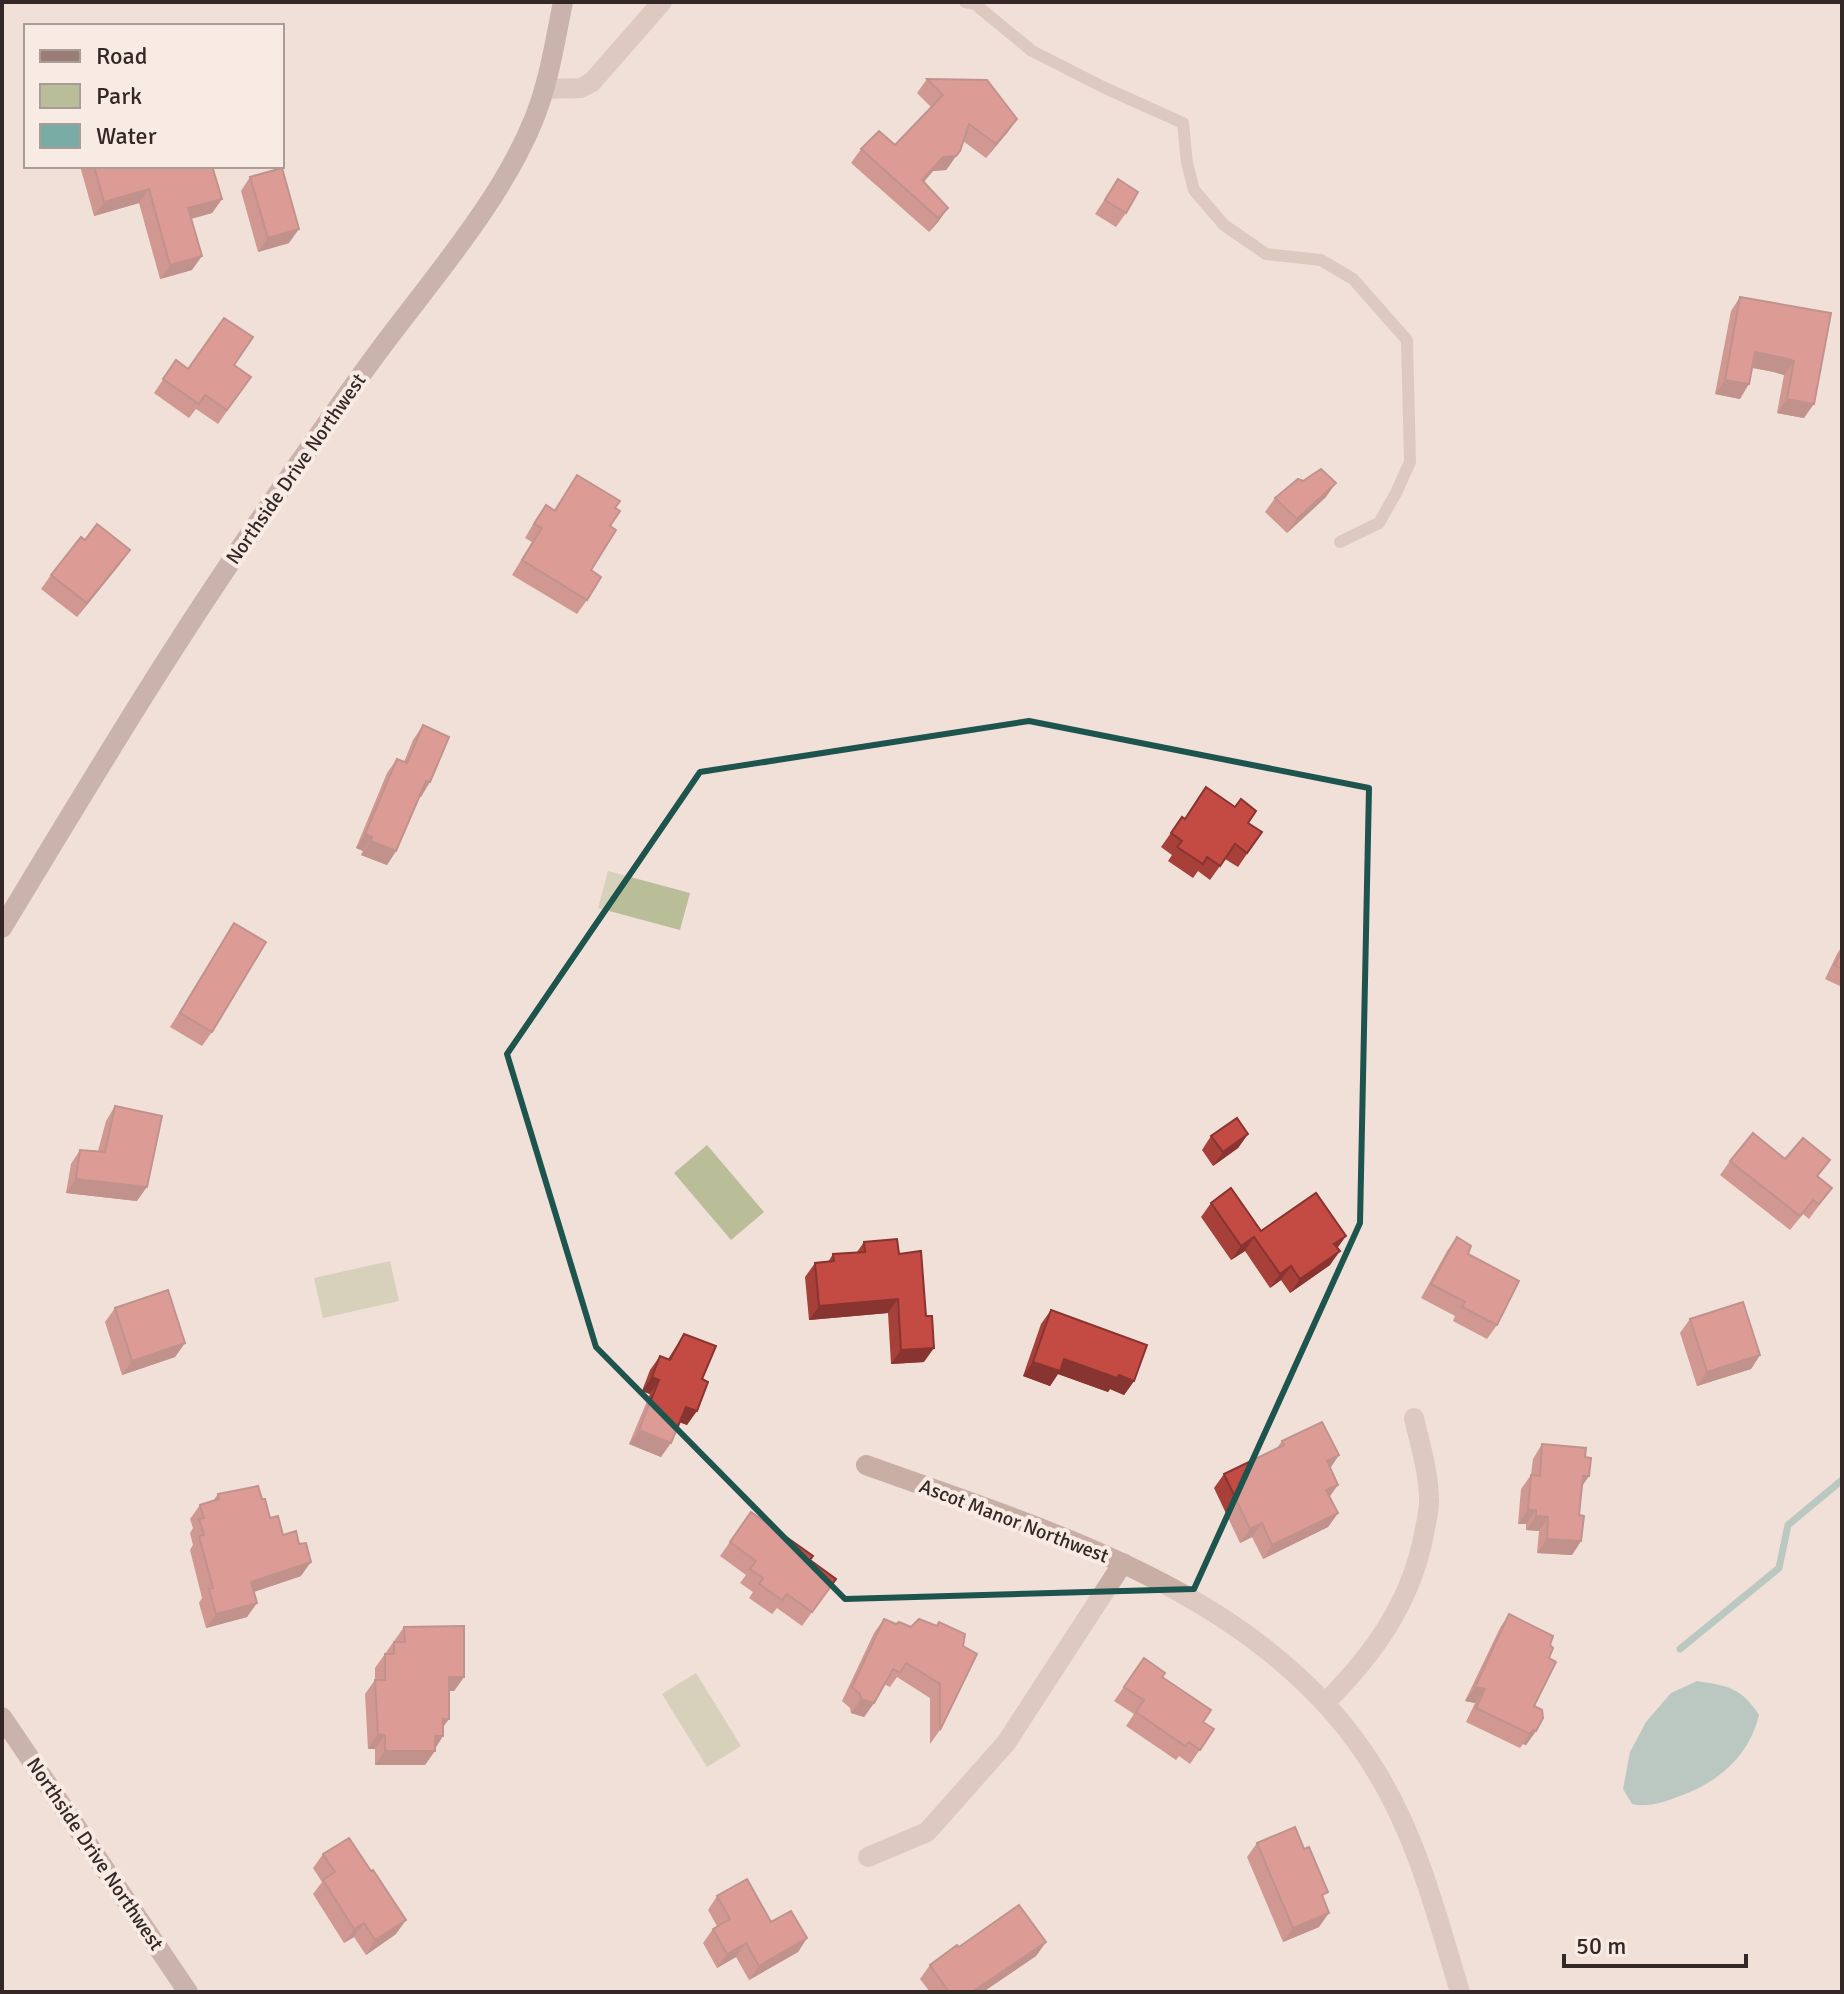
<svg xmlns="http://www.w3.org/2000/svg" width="1844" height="1994" font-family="Signika,sans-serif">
<rect width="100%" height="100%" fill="#f0e0d8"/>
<g fill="#b9be99">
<path d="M 608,871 L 690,893 L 680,930 L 598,908 Z"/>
<path d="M 707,1145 L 764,1212 L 731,1240 L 674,1173 Z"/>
<path d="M 390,1261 L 399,1301 L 323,1318 L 314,1278 Z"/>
<path d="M 696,1673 L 741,1746 L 707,1767 L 662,1694 Z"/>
</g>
<path fill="#78aca5" d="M 1697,1681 C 1728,1686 1741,1687 1759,1715 C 1749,1756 1719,1782 1680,1796 C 1664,1802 1648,1808 1632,1804 L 1623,1789 L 1630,1752 L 1646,1722 L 1671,1693 Z"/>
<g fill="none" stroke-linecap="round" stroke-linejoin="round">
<path stroke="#78aca5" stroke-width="7" d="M 1680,1649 L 1779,1568 L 1788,1525 L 1842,1480"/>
<path stroke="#c8aea5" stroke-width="12" d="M 965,2 L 975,4 L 1032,51 L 1105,88 L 1183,123 L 1187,163 L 1194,190 L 1224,225 L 1266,254 L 1321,260 L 1353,279 L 1407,340 L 1410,462 L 1396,493 L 1379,523 L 1340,542"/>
<g stroke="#c8aea5" stroke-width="20">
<path d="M 544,89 L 581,88 L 592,82 L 662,2"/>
<path d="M 866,1465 C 1049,1531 1269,1594 1376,1771 C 1418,1839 1437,1917 1460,1992"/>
<path d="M 1326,1702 C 1374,1654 1411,1602 1424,1534 C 1426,1522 1430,1509 1429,1497 C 1428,1470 1420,1444 1414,1418"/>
<path d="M 868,1857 L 927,1832 L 1006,1743 L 1123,1563"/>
</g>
<g stroke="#9b7d77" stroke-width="20">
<path d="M 2,928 C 84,793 164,658 254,528 C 298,464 343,398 390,336 C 440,270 503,196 534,119 C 549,82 555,41 563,2"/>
<path d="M 2,1717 L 188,1992"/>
</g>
</g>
<g fill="#a8403a">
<path d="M 927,79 L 1017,119 L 1007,133 L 986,158 L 963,141 L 950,165 L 946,170 L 933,171 L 924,182 L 948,208 L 938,222 L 929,232 L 851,163 L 861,149 L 895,145 L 931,107 L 917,93 Z"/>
<path d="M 80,166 L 212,166 L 222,199 L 212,213 L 191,219 L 192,270 L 160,279 L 139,203 L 94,216 Z"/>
<path d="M 250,177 L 289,243 L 258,252 L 241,191 Z"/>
<path d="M 1118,179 L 1126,213 L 1116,227 L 1095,214 Z"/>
<path d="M 1740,297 L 1831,313 L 1804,418 L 1777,413 L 1784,375 L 1774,372 L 1752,368 L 1740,399 L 1715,394 L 1731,311 Z"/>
<path d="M 176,360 L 188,369 L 234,365 L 251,377 L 218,424 L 196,409 L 189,418 L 154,393 Z"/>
<path d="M 577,475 L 615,508 L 610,526 L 591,570 L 587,600 L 577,614 L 512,575 L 532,542 L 525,538 L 536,519 L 546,505 L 554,510 Z"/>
<path d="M 1303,481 L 1326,497 L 1287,533 L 1265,512 L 1275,498 Z"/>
<path d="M 120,564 L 77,617 L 41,589 L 51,575 Z"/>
<path d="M 423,725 L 421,797 L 420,796 L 396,851 L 387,865 L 361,855 L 363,851 L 356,848 L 387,773 L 397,759 L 404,762 L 413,740 Z"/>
<path d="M 1182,817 L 1184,819 L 1248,823 L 1262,832 L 1238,867 L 1225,859 L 1210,880 L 1198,871 L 1193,878 L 1168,861 L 1172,855 L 1161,847 Z"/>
<path d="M 234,923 L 212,1032 L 202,1046 L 170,1027 Z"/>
<path d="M 1842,946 L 1842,987 L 1825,979 L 1837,954 Z"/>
<path d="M 115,1106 L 137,1201 L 66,1193 L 71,1164 L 80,1150 L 98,1151 L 106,1121 Z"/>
<path d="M 1248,1134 L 1238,1148 L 1213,1166 L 1202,1150 L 1211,1136 Z"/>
<path d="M 1785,1159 L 1818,1177 L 1832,1188 L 1809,1219 L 1803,1214 L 1790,1230 L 1720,1175 L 1730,1161 Z"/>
<path d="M 1211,1203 L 1261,1231 L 1338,1248 L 1330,1265 L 1290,1293 L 1281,1280 L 1270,1288 L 1245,1251 L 1231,1260 L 1201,1217 Z"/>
<path d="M 1457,1237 L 1468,1254 L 1497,1325 L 1487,1339 L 1453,1321 L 1455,1316 L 1421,1298 L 1447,1251 Z"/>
<path d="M 864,1242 L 899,1254 L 924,1362 L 891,1364 L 888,1313 L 809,1320 L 805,1277 L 815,1263 L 828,1262 L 833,1254 L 857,1252 Z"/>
<path d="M 115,1308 L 185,1343 L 175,1357 L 122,1375 L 105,1322 Z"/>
<path d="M 1051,1310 L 1134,1381 L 1124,1395 L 1110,1389 L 1108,1392 L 1058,1374 L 1050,1386 L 1023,1376 L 1041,1324 Z"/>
<path d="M 1690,1319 L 1760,1355 L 1751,1369 L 1697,1386 L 1680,1333 Z"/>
<path d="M 684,1334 L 702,1379 L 687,1425 L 680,1422 L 661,1457 L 629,1444 L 650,1394 L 642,1391 L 650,1370 L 660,1356 L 668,1359 Z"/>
<path d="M 1282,1441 L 1339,1455 L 1330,1468 L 1330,1497 L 1338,1513 L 1328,1527 L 1263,1559 L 1252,1537 L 1240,1543 L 1214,1488 L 1224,1474 L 1276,1449 Z"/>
<path d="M 1542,1444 L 1585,1457 L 1589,1476 L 1582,1486 L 1579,1515 L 1581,1541 L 1572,1555 L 1537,1553 L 1539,1531 L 1526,1530 L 1526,1524 L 1518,1524 L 1521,1489 L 1531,1475 L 1533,1459 Z"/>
<path d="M 218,1494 L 262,1499 L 270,1518 L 283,1535 L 301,1576 L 254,1592 L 247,1617 L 206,1628 L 199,1603 L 202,1598 L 190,1550 L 193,1545 L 190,1533 L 193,1528 L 190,1519 L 200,1505 L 213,1501 Z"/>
<path d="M 751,1512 L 810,1560 L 836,1579 L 802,1626 L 777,1608 L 772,1614 L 749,1598 L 753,1592 L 740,1583 L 746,1575 L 720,1556 Z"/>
<path d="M 1509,1614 L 1550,1645 L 1549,1658 L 1534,1706 L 1536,1731 L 1526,1745 L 1523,1744 L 1520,1748 L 1466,1722 L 1475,1703 L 1465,1701 L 1500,1628 Z"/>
<path d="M 884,1619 L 896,1624 L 911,1627 L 936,1626 L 939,1622 L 940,1730 L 930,1744 L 930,1698 L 897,1677 L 890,1687 L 884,1684 L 874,1703 L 864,1717 L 851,1713 L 850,1708 L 842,1701 L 874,1633 Z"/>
<path d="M 404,1627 L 464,1677 L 454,1691 L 449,1691 L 443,1728 L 443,1736 L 425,1765 L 375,1765 L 375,1749 L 368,1749 L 365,1694 L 375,1680 L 375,1668 Z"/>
<path d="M 1144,1658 L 1203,1722 L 1214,1729 L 1190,1764 L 1179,1756 L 1176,1760 L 1126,1726 L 1134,1714 L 1114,1701 Z"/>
<path d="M 1257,1843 L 1323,1899 L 1319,1927 L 1283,1942 L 1247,1857 Z"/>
<path d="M 323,1854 L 371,1871 L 396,1934 L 366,1955 L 354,1937 L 344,1943 L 313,1894 L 322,1882 L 313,1868 Z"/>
<path d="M 717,1896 L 771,1922 L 807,1938 L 798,1952 L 749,1980 L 736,1957 L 717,1968 L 703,1943 L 713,1929 L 717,1926 L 708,1910 Z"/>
<path d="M 1046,1942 L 1036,1956 L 983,1992 L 930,1992 L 920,1979 L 930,1965 Z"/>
</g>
<g fill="#883430">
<path d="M 1017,119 L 1007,133 L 986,158 L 996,144 Z"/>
<path d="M 960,151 L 946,170 L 933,171 L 912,194 L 922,180 L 943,157 Z"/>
<path d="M 149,189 L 139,203 L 94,216 L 104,202 Z"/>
<path d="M 222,199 L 212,213 L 179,222 L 188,208 Z"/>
<path d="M 948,208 L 938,222 L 929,232 L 938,218 Z"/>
<path d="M 299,229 L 289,243 L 258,252 L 268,238 Z"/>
<path d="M 202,256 L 192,270 L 160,279 L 170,265 Z"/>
<path d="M 1755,352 L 1784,358 L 1794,361 L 1784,375 L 1774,372 L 1745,366 Z"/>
<path d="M 1725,380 L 1749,384 L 1740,399 L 1715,394 Z"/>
<path d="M 1787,399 L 1814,404 L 1804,418 L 1777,413 Z"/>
<path d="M 1336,483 L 1326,497 L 1287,533 L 1297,519 Z"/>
<path d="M 130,550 L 120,564 L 77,617 L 87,603 Z"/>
<path d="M 426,781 L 430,782 L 421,797 L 416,795 Z"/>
<path d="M 365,834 L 372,837 L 363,851 L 356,848 Z"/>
<path d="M 371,841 L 396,851 L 387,865 L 361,855 Z"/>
<path d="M 1248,1134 L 1238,1148 L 1213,1166 L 1223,1152 Z"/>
<path d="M 76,1179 L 147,1187 L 137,1201 L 66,1193 Z"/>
<path d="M 1346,1236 L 1336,1250 L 1334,1244 Z"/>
<path d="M 1254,1237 L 1245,1251 L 1231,1260 L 1241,1246 Z"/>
<path d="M 1340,1251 L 1330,1265 L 1290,1293 L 1300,1279 Z"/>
<path d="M 1291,1266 L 1281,1280 L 1270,1288 L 1280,1274 Z"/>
<path d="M 898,1299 L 888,1313 L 809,1320 L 819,1306 Z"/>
<path d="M 185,1343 L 175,1357 L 122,1375 L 132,1361 Z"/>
<path d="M 934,1348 L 924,1362 L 891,1364 L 901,1350 Z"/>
<path d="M 1760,1355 L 1751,1369 L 1697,1386 L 1707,1372 Z"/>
<path d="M 1064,1359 L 1119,1375 L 1134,1381 L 1124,1395 L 1110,1389 L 1108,1392 L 1058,1374 L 1050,1386 L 1023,1376 L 1033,1362 Z"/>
<path d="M 652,1377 L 659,1380 L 650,1394 L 642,1391 Z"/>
<path d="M 686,1407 L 697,1411 L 687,1425 L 676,1421 Z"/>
<path d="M 639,1430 L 671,1443 L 661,1457 L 629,1444 Z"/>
<path d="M 1339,1455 L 1329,1470 L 1327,1461 Z"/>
<path d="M 1583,1476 L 1589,1476 L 1579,1490 Z"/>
<path d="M 1338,1485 L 1328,1499 L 1326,1490 Z"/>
<path d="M 1528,1510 L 1536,1510 L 1526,1524 L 1518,1524 Z"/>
<path d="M 1338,1513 L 1328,1527 L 1263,1559 L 1272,1545 Z"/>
<path d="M 1536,1516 L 1548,1517 L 1539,1531 L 1526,1530 Z"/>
<path d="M 1262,1523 L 1252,1537 L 1240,1543 L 1250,1529 Z"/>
<path d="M 1547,1539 L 1581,1541 L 1572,1555 L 1537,1553 Z"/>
<path d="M 311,1562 L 301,1576 L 241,1596 L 251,1582 Z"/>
<path d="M 257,1603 L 247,1617 L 206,1628 L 216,1614 Z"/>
<path d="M 449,1677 L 464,1677 L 454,1691 L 439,1691 Z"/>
<path d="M 1475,1687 L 1485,1689 L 1475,1703 L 1465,1701 Z"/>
<path d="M 861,1699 L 874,1703 L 864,1717 L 851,1713 Z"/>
<path d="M 443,1719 L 449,1719 L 439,1733 Z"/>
<path d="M 1533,1730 L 1536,1731 L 1526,1745 L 1523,1744 L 1520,1748 Z"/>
<path d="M 378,1734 L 385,1735 L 375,1749 L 368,1749 Z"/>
<path d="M 435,1736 L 443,1736 L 433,1751 Z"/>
<path d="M 385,1751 L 435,1751 L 425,1765 L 375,1765 Z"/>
<path d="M 1329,1913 L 1319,1927 L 1283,1942 L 1293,1928 Z"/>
<path d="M 406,1920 L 396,1934 L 366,1955 L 375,1940 Z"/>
<path d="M 364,1923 L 354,1937 L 344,1943 L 354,1929 Z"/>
<path d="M 807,1938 L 798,1952 L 749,1980 L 759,1966 Z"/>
<path d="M 1046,1942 L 1036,1956 L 983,1992 L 972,1992 Z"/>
<path d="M 746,1943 L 736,1957 L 717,1968 L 727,1954 Z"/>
</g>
<g fill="#c34b44" stroke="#883430" stroke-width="2">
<path d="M 927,79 L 987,80 L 1017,119 L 996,144 L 969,124 L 960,151 L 956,156 L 943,157 L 922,180 L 948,208 L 938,218 L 861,149 L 879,131 L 895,145 L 943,95 Z"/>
<path d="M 94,166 L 212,166 L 222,199 L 188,208 L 202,256 L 170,265 L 149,189 L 104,202 Z"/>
<path d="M 282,168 L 299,229 L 268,238 L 250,177 Z"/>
<path d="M 1118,179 L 1138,192 L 1126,213 L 1105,200 Z"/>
<path d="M 1740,297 L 1831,313 L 1814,404 L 1787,399 L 1794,361 L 1784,358 L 1755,352 L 1749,384 L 1725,380 Z"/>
<path d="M 224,318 L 253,337 L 234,365 L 251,377 L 227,410 L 205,395 L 199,404 L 163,379 L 176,360 L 188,369 Z"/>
<path d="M 1321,469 L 1336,483 L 1297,519 L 1275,498 L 1298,479 L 1303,481 Z"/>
<path d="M 577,475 L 620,501 L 615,508 L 620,511 L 610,526 L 616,530 L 591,570 L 601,577 L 587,600 L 522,560 L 542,528 L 534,524 L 546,505 L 555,511 Z"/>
<path d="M 97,524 L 130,550 L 87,603 L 51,575 L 81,537 L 85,540 Z"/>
<path d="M 423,725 L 449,737 L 430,782 L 426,781 L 396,851 L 371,841 L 372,837 L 365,834 L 397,759 L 407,763 Z"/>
<path d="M 1206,787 L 1235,807 L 1241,799 L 1256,811 L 1248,823 L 1262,832 L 1247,853 L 1235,844 L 1220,866 L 1207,857 L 1203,864 L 1177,847 L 1182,841 L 1171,833 L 1182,817 L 1185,819 Z"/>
<path d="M 234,923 L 266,942 L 212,1032 L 180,1013 Z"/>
<path d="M 1842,950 L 1842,969 L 1835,965 Z"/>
<path d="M 115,1106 L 162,1116 L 147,1187 L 76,1179 L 80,1150 L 105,1152 Z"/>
<path d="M 1237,1118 L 1248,1134 L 1223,1152 L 1211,1136 Z"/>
<path d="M 1753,1133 L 1785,1159 L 1803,1138 L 1830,1160 L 1817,1176 L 1832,1188 L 1819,1204 L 1813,1200 L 1800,1216 L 1730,1161 Z"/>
<path d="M 1231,1188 L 1261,1231 L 1316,1193 L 1346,1236 L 1334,1244 L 1340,1251 L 1300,1279 L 1291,1266 L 1280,1274 L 1254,1237 L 1241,1246 L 1211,1203 Z"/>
<path d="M 1457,1237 L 1471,1246 L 1468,1254 L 1519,1281 L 1497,1325 L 1462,1307 L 1465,1302 L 1431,1284 Z"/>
<path d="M 897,1239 L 899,1254 L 921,1251 L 926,1316 L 932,1316 L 934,1348 L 901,1350 L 898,1299 L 819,1306 L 815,1263 L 834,1261 L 833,1254 L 865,1252 L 864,1242 Z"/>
<path d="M 168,1290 L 185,1343 L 132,1361 L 115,1308 Z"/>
<path d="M 1743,1302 L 1760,1355 L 1707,1372 L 1690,1319 Z"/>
<path d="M 1051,1310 L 1147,1345 L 1134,1381 L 1119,1375 L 1117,1378 L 1064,1359 L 1060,1371 L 1033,1362 Z"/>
<path d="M 684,1334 L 716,1346 L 702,1379 L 708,1382 L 697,1411 L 686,1407 L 671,1443 L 639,1430 L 659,1380 L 652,1377 L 660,1356 L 670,1360 Z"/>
<path d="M 1322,1422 L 1339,1455 L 1327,1461 L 1338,1485 L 1326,1490 L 1338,1513 L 1272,1545 L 1262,1523 L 1250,1529 L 1224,1474 L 1284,1445 L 1282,1441 Z"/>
<path d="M 1542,1444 L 1586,1448 L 1585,1457 L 1591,1458 L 1589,1476 L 1583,1476 L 1579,1515 L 1584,1516 L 1581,1541 L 1547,1539 L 1548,1517 L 1536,1516 L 1536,1510 L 1528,1510 L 1531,1475 L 1540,1476 Z"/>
<path d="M 258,1486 L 262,1499 L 265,1499 L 270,1518 L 278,1516 L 283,1535 L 296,1531 L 299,1544 L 306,1543 L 311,1562 L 251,1582 L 257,1603 L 216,1614 L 209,1589 L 213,1588 L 199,1536 L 204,1535 L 199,1519 L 204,1518 L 200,1505 L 219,1499 L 218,1494 Z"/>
<path d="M 751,1512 L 813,1556 L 810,1560 L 836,1579 L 812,1612 L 787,1594 L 782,1600 L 759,1584 L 763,1578 L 750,1569 L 756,1561 L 730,1542 Z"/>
<path d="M 1509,1614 L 1553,1636 L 1550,1645 L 1553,1648 L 1549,1658 L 1556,1662 L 1534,1706 L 1542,1710 L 1543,1718 L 1536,1731 L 1533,1730 L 1530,1734 L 1476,1708 L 1485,1689 L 1475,1687 Z"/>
<path d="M 884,1619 L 896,1624 L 899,1622 L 911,1627 L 919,1619 L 937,1626 L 939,1622 L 965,1634 L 963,1646 L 977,1654 L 940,1730 L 940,1684 L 906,1663 L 900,1673 L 893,1669 L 874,1703 L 861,1699 L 860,1694 L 852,1687 Z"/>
<path d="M 464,1626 L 464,1677 L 449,1677 L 449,1719 L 443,1719 L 443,1736 L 435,1736 L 435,1751 L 385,1751 L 385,1735 L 378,1734 L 375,1680 L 385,1680 L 385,1654 L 394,1654 L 394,1642 L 405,1642 L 404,1627 Z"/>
<path d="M 1144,1658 L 1165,1673 L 1162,1677 L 1211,1710 L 1203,1722 L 1214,1729 L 1200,1750 L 1189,1742 L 1185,1746 L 1136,1712 L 1144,1700 L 1124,1687 Z"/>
<path d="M 1295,1827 L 1304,1849 L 1309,1847 L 1328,1892 L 1322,1895 L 1329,1913 L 1293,1928 L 1257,1843 Z"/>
<path d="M 349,1838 L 371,1871 L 373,1870 L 406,1920 L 375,1940 L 364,1923 L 354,1929 L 323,1880 L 335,1872 L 323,1854 Z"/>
<path d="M 747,1879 L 771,1922 L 791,1911 L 807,1938 L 759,1966 L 746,1943 L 727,1954 L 713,1929 L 730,1919 L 717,1896 Z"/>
<path d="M 1019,1905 L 1046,1942 L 972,1992 L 949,1992 L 930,1965 L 957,1945 L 959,1947 Z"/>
</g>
<path d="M0 0H1844V1994H0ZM 1029,721 L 1369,788 L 1360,1223 L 1194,1589 L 845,1599 L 596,1347 L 507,1054 L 700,772 Z" fill="#f0e0d8" fill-opacity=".55" fill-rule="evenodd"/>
<path fill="none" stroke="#1d544d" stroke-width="6" stroke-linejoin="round" d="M 1029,721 L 1369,788 L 1360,1223 L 1194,1589 L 845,1599 L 596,1347 L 507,1054 L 700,772 Z"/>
<g text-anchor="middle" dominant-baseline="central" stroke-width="8" stroke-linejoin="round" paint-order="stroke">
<g font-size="20" fill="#342826" stroke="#f8ebe4">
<text transform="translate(296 469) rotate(-55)">Northside Drive Northwest</text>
<text transform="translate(1014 1521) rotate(21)">Ascot Manor Northwest</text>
<text transform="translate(95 1854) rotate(56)">Northside Drive Northwest</text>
</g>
</g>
<rect width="1844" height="1994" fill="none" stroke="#342826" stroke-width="8"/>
<rect x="24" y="24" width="260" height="144" fill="#f8ebe4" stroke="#aa9d98" stroke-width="2"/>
<rect x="40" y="50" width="40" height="12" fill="#9b7d77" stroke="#aa9d98" stroke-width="2"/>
<text x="96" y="64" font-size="24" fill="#342826">Road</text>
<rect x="40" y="84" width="40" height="24" fill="#b9be99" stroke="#aa9d98" stroke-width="2"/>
<text x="96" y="104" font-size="24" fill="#342826">Park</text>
<rect x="40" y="124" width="40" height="24" fill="#78aca5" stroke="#aa9d98" stroke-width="2"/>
<text x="96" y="144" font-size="24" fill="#342826">Water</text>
<path d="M1564 1954v12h182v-12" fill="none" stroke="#342826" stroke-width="4"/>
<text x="1576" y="1954" font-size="24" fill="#342826" stroke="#f8ebe4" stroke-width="6" paint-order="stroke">50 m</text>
</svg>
